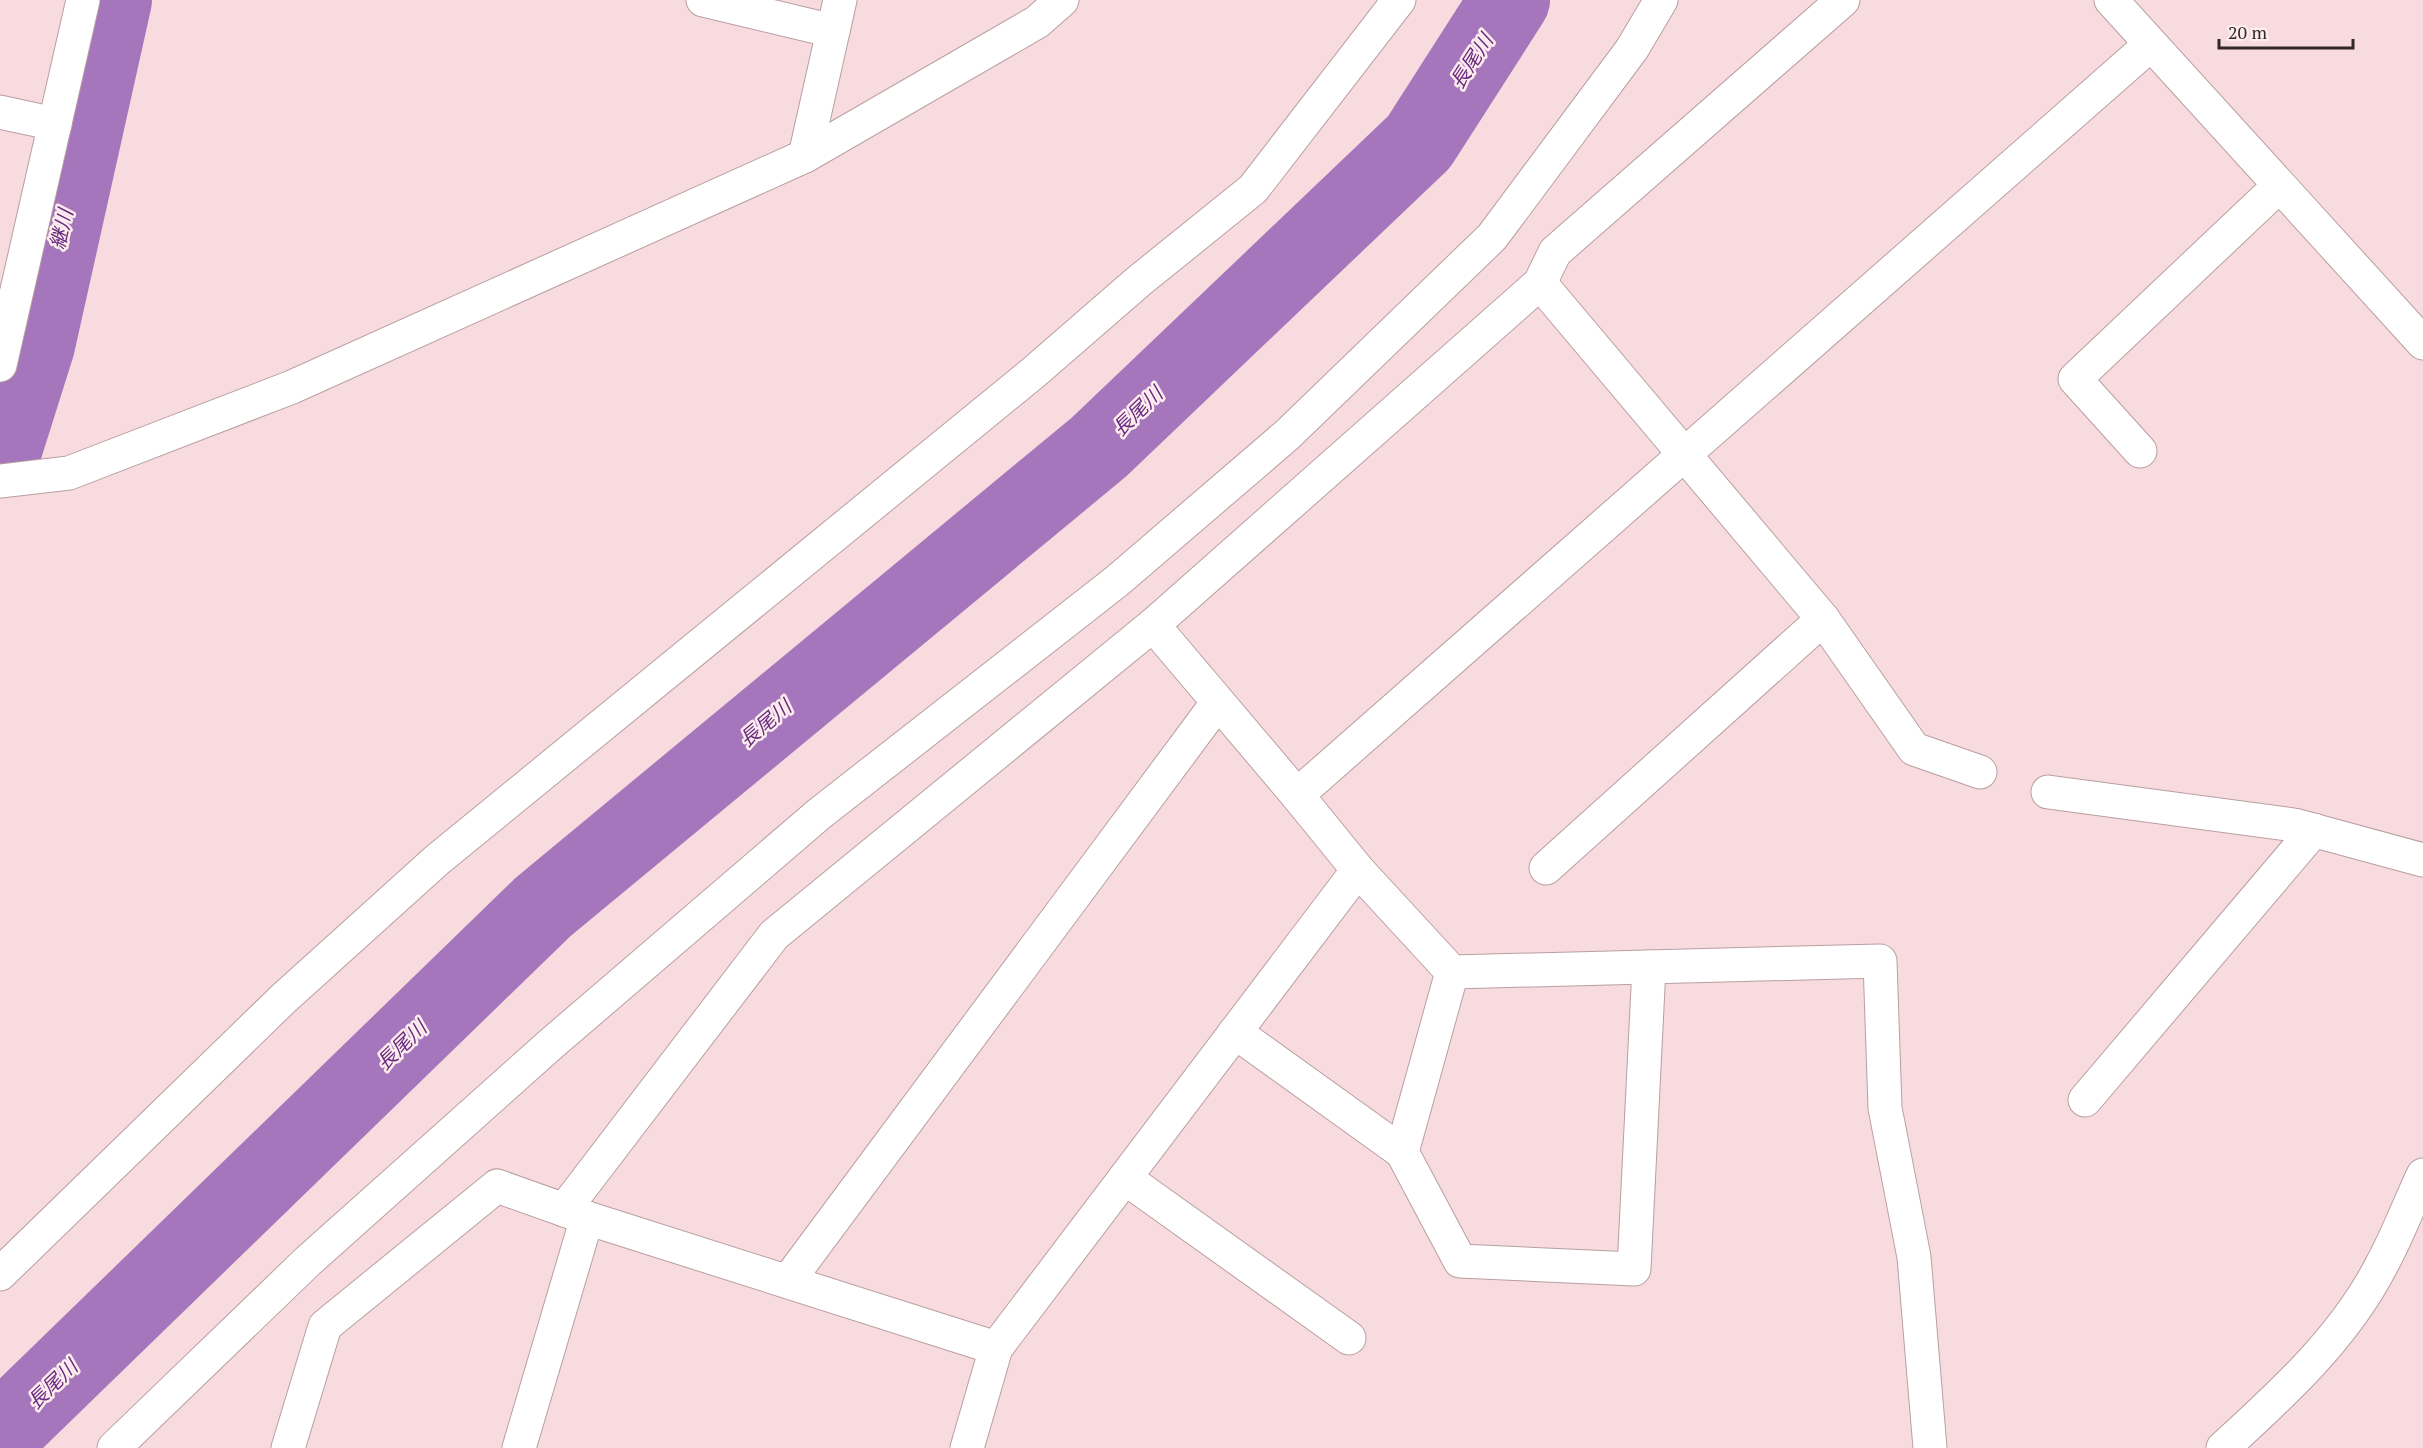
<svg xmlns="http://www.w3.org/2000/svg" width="2423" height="1448" font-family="'PT Serif','Noto Sans JP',serif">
<rect width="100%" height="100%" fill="#f8dbde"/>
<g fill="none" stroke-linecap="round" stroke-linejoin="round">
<g stroke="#a676bd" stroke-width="80">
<path d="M 0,456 L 35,345 L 112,0"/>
<path d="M 0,1434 L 543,907 L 1099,447 L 1419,142 L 1510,0"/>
</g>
<defs>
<g id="minor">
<path d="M 703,0 L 833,31"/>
<path d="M 2111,0 L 2423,343"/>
<path d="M 0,112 L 55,124"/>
<path d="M 805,156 L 840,0"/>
<path d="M 1540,283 L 1823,619 L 1914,749 L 1980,772"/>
<path d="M 0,365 L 83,0"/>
<path d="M 2140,451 L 2075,379 L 2279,186"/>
<path d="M 0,481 L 69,473 L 292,387 L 805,156 L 1037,22 L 1062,0"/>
<path d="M 1153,625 L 1297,795"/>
<path d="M 2048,792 L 2294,825 L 2423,860"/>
<path d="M 1546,868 L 1823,619"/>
<path d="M 1358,870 L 1452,972 L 1880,961 L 1885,1108 L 1914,1257 L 1930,1448"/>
<path d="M 1452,972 L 1402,1152 L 1460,1261 L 1634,1269 L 1649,967"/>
<path d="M 1235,1032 L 1402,1152"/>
<path d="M 2085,1100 L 2314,830"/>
<path d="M 1125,1178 L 1349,1338"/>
<path d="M 564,1210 L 774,935 L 1153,625 L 1540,283 L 1555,252 L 1843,0"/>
<path d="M 0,1274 L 283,999 L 437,860 L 1033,373 L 1139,281 L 1253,189 L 1399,0"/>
<path d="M 788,1281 L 1218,702"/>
<path d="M 114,1448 L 308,1261 L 551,1044 L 819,814 L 1117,581 L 1287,435 L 1492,237 L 1632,49 L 1661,0"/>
<path d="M 288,1448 L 325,1326 L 497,1186 L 587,1218 L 996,1348"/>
<path d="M 519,1448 L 587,1218"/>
<path d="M 967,1448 L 996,1348 L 1358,870 L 1297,795 L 2150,45"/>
<path d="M 2223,1448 C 2282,1394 2344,1338 2381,1266 C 2397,1237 2409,1205 2423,1175"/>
</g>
</defs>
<use href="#minor" stroke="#b99fa1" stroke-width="35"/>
<use href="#minor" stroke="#fff" stroke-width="33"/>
</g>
<g text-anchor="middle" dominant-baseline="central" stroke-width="5" stroke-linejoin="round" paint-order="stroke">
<g font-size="20" font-style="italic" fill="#672a80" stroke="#fdeced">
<text transform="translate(1471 61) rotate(-57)">長尾川</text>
<text transform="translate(61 229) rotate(-77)">継川</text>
<text transform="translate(1137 411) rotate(-44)">長尾川</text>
<text transform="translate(765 723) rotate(-40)">長尾川</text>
<text transform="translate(401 1045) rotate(-44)">長尾川</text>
<text transform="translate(52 1384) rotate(-44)">長尾川</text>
</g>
</g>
<path d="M2219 39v9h134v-9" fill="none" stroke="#322829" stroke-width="3"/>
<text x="2228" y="39" font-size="18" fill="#322829" stroke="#fdeced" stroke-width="4.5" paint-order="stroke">20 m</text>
</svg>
